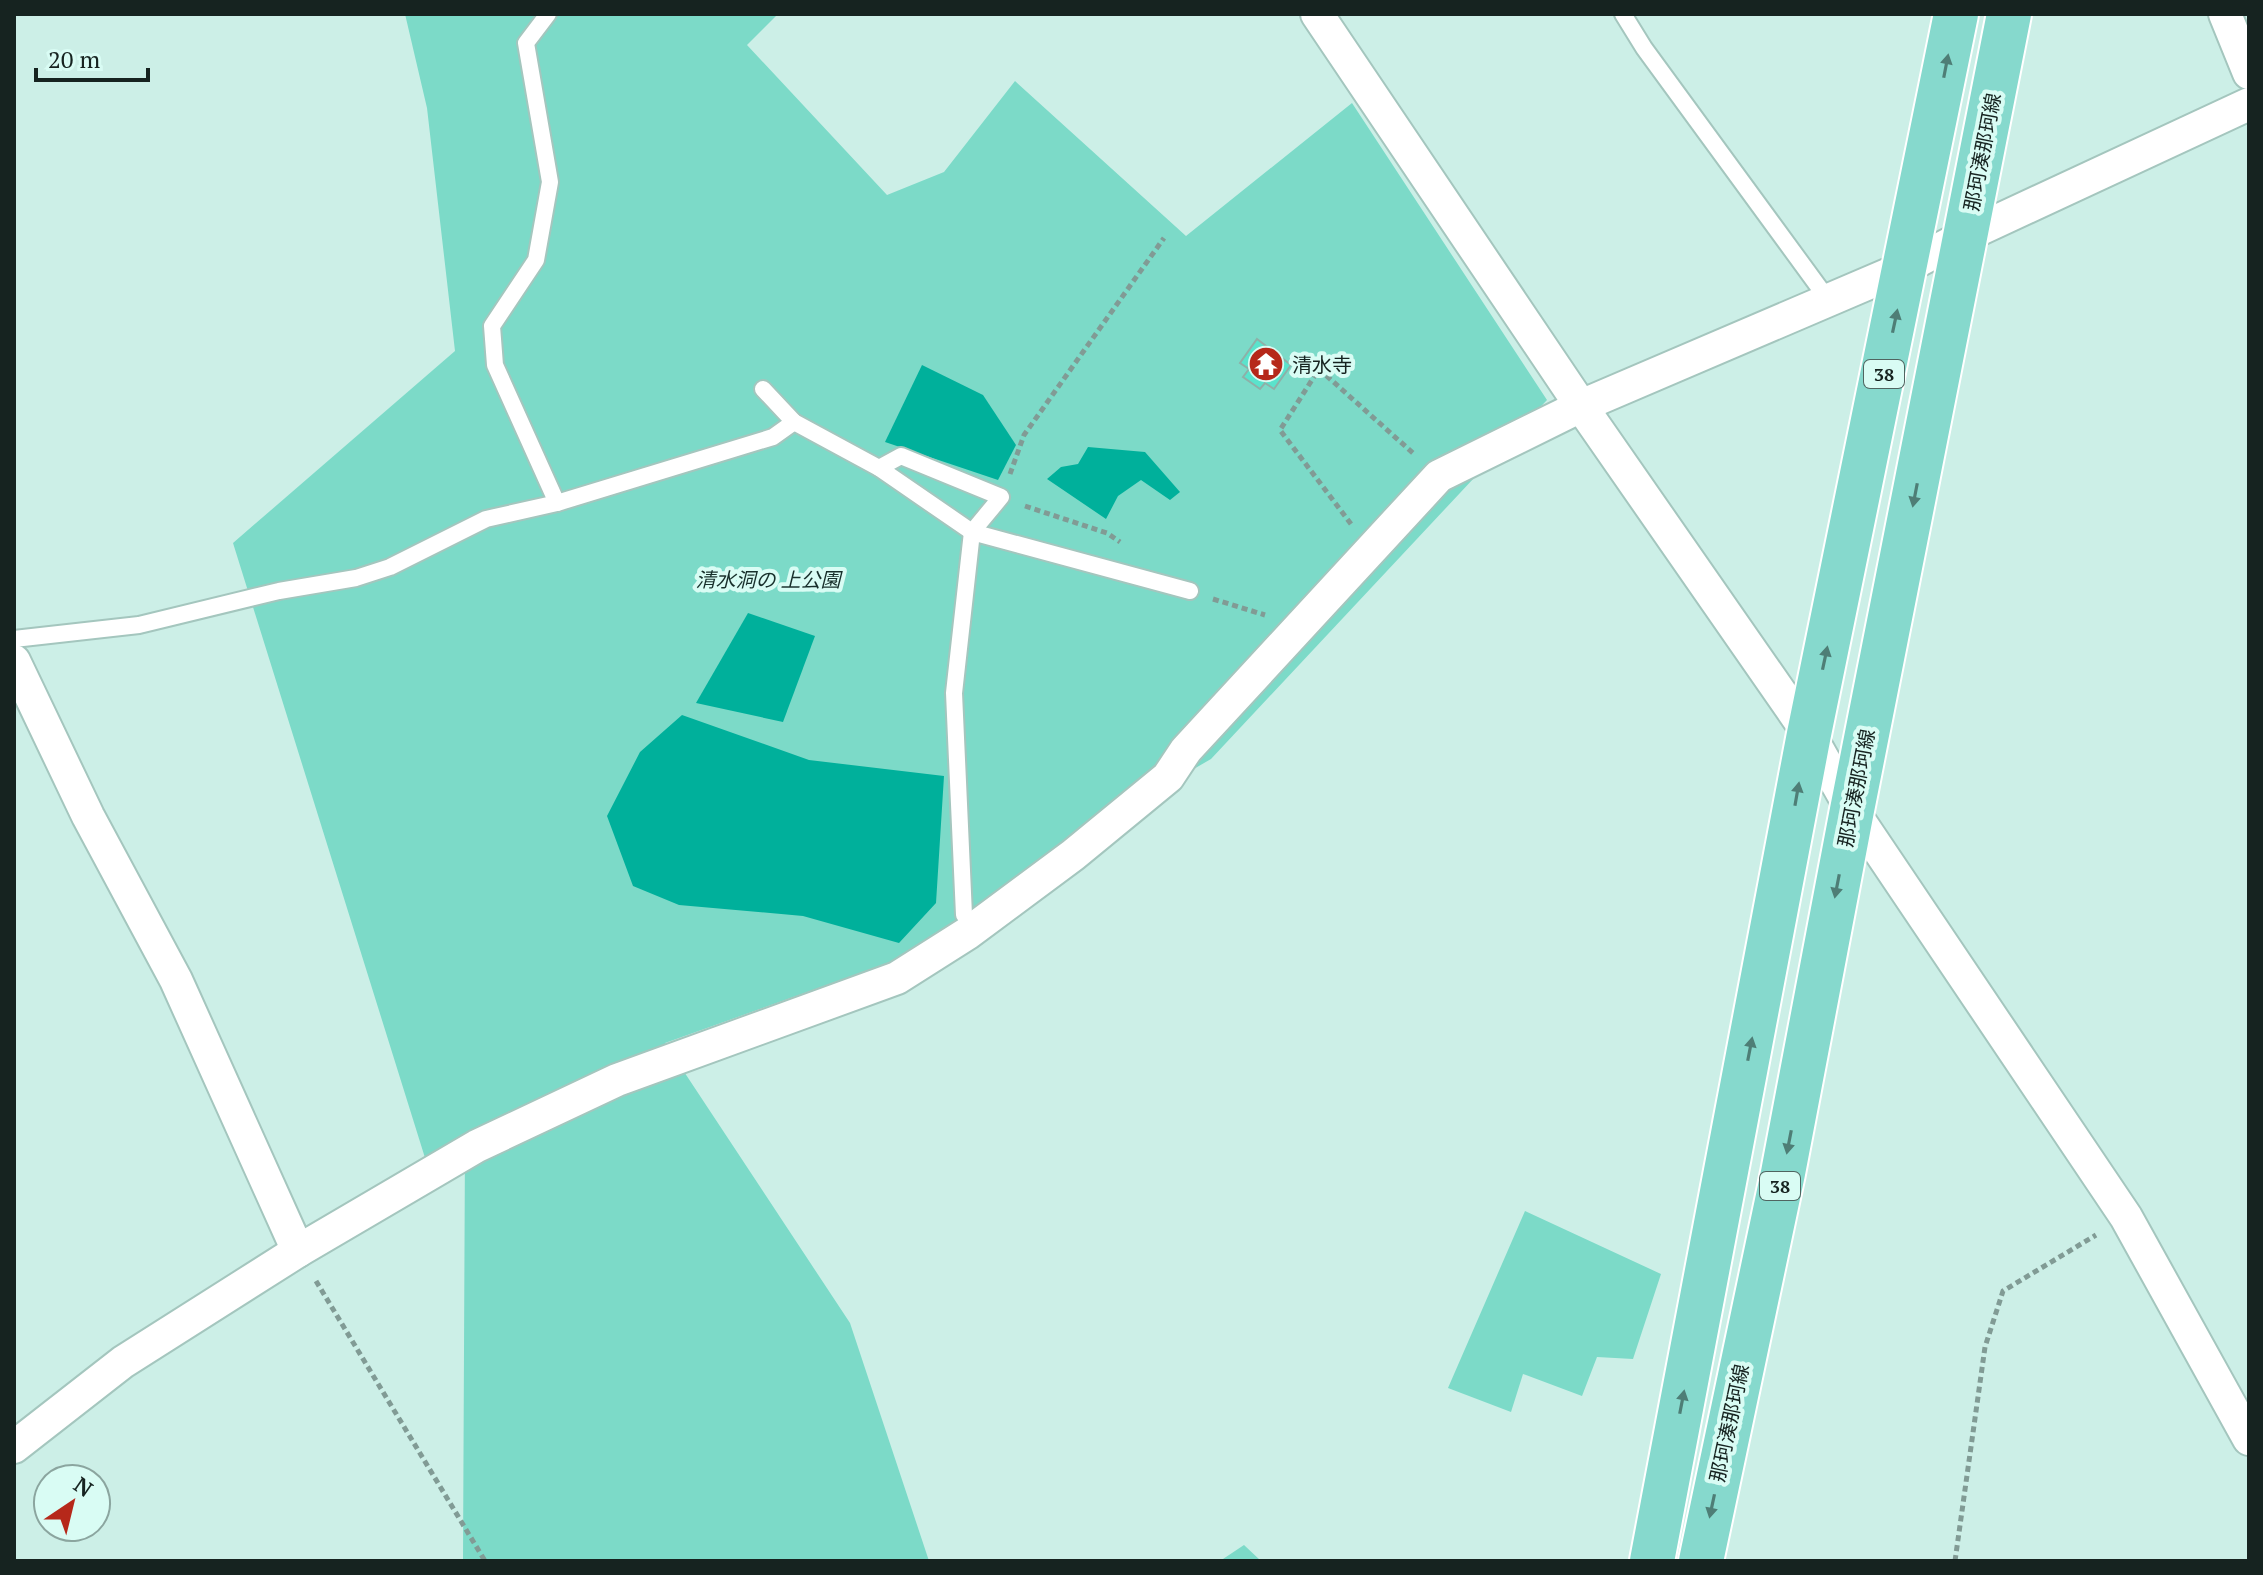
<svg xmlns="http://www.w3.org/2000/svg" width="2263" height="1575" font-family="'PT Serif','Noto Sans JP',serif">
<rect width="100%" height="100%" fill="#ccefe7"/>
<g fill="#7cdac8">
<path d="M 405,14 L 778,14 L 747,45 L 887,195 L 944,172 L 1015,81 L 1186,236 L 1352,103 L 1547,400 L 1211,759 L 1071,840 L 900,959 L 665,1043 L 850,1323 L 929,1561 L 463,1561 L 465,1142 L 426,1161 L 233,543 L 455,351 L 427,108 Z"/>
<path d="M 1525,1211 L 1661,1274 L 1633,1359 L 1597,1357 L 1582,1396 L 1523,1374 L 1511,1412 L 1448,1388 Z"/>
<path d="M 1244,1545 L 1261,1561 L 1220,1561 Z"/>
</g>
<g fill="#00b09b">
<path d="M 922,365 L 983,395 L 1016,445 L 998,480 L 885,442 Z"/>
<path d="M 1088,447 L 1145,452 L 1180,492 L 1170,500 L 1141,480 L 1118,496 L 1106,519 L 1047,479 L 1061,467 L 1078,464 Z"/>
<path d="M 748,613 L 815,636 L 783,722 L 696,703 Z"/>
<path d="M 682,715 L 809,760 L 944,776 L 936,903 L 899,943 L 803,916 L 679,905 L 633,886 L 607,816 L 640,752 Z"/>
</g>
<path fill="#5ae3cc" stroke="#8eb0a8" stroke-width="2" d="M 1257,339 L 1291,365 L 1274,389 L 1265,383 L 1260,389 L 1243,377 L 1249,369 L 1240,363 Z"/>
<g fill="none" stroke-linecap="round" stroke-linejoin="round">
<defs>
<g id="lane">
<path d="M 548,14 L 526,43 L 550,182 L 536,260 L 492,326 L 495,365 L 557,503"/>
<path d="M 1623,14 L 1644,48 L 1829,301"/>
<path d="M 763,389 L 794,422 L 879,468 L 972,532 L 1190,591"/>
<path d="M 879,468 L 901,456 L 1001,497 L 972,532 L 954,693 L 964,915"/>
<path d="M 14,639 L 139,625 L 279,591 L 356,578 L 390,567 L 486,519 L 557,503 L 773,437 L 794,422"/>
</g>
<g id="street">
<path d="M 1317,14 L 1581,406 L 1809,734 L 1852,810 L 2126,1217 L 2249,1439"/>
<path d="M 2225,14 L 2249,73"/>
<path d="M 14,661 L 88,816 L 176,980 L 298,1251"/>
<path d="M 14,1447 L 123,1362 L 298,1251 L 477,1146 L 617,1080 L 897,978 L 968,933 L 1073,855 L 1168,777 L 1186,750 L 1439,476 L 1581,406 L 1906,267 L 1965,236 L 2249,104"/>
</g>
<g id="primary">
<path d="M 1652,1561 L 1809,734 L 1956,14"/>
<path d="M 1701,1561 L 1783,1173 L 1852,810 L 2009,14"/>
</g>
</defs>
<use href="#lane" stroke="#a4c6be" stroke-width="20"/>
<use href="#street" stroke="#a4c6be" stroke-width="36"/>
<use href="#primary" stroke="#fff" stroke-width="48"/>
<g stroke="#819b95" stroke-width="5" stroke-dasharray="6 4" stroke-linecap="butt">
<path d="M 1010,474 L 1024,435 L 1164,238"/>
<path d="M 1025,506 L 1107,533 L 1120,542"/>
<path d="M 1351,524 L 1280,430 L 1319,369 L 1414,454"/>
<path d="M 1213,599 L 1265,615"/>
<path d="M 316,1281 L 485,1561"/>
<path d="M 1955,1561 L 1985,1347 L 2003,1291 L 2096,1235"/>
</g>
<use href="#lane" stroke="#fff" stroke-width="16"/>
<use href="#street" stroke="#fff" stroke-width="32"/>
<use href="#primary" stroke="#86d9cd" stroke-width="44"/>
</g>
<defs><path id="oneway-solid" d="M-6-.8H1V-3.2L6.5 0L1 3.2V.8H-6Z" transform="scale(2)"/></defs>
<g fill="#4e7e76">
<use href="#oneway-solid" transform="translate(1946 66) rotate(-79)"/>
<use href="#oneway-solid" transform="translate(1895 321) rotate(-78)"/>
<use href="#oneway-solid" transform="translate(1915 495) rotate(101)"/>
<use href="#oneway-solid" transform="translate(1825 658) rotate(-78)"/>
<use href="#oneway-solid" transform="translate(1797 794) rotate(-80)"/>
<use href="#oneway-solid" transform="translate(1837 886) rotate(101)"/>
<use href="#oneway-solid" transform="translate(1750 1049) rotate(-79)"/>
<use href="#oneway-solid" transform="translate(1789 1142) rotate(101)"/>
<use href="#oneway-solid" transform="translate(1682 1402) rotate(-79)"/>
<use href="#oneway-solid" transform="translate(1712 1506) rotate(102)"/>
</g>
<defs>
<symbol id="temple-disc" viewBox="-11 -11 22 22"><circle r="9.5" fill="#b6281a" stroke="#d9fcf4"/><path d="M0-6L5-2H3V0L6.5 2.5H4V6H1.5V3h-3V6H-4V2.5H-6.5L-3 0V-2H-5Z" fill="#fff"/></symbol>
</defs>
<g fill-rule="evenodd">
<use href="#temple-disc" x="1246" y="344" width="40" height="40"/>
</g>
<g text-anchor="middle" dominant-baseline="central" stroke-width="8" stroke-linejoin="round" paint-order="stroke">
<g fill="#d9fcf4" stroke="#506460" stroke-width="2">
<rect x="1864" y="360" width="40" height="28" rx="6"/>
<rect x="1760" y="1172" width="40" height="28" rx="6"/>
</g>
<g font-size="18" font-weight="bold" fill="#162320">
<text x="1884" y="374">38</text>
<text x="1780" y="1186">38</text>
</g>
<g font-size="20" fill="#162320" stroke="#d9fcf4">
<text transform="translate(1982 152) rotate(-79)">那珂湊那珂線</text>
<text transform="translate(1856 788) rotate(-79)">那珂湊那珂線</text>
<text transform="translate(1729 1423) rotate(-78)">那珂湊那珂線</text>
</g>
<g font-size="20" fill="#162320" stroke="#d9fcf4" text-anchor="start">
<text x="1292" y="364">清水寺</text>
</g>
<g font-size="20" font-style="italic" fill="#182f2b" stroke="#d9fcf4">
<text x="768" y="579">清水洞の 上公園</text>
</g>
</g>
<rect width="2263" height="1575" fill="none" stroke="#162320" stroke-width="32"/>
<g transform="translate(72 1503) rotate(35)"><circle r="38" fill="#d9fcf4" stroke="#8ba59f" stroke-width="2"/>
<path d="M0-6L14 30L0 20L-14 30Z" fill="#b6281a"/>
<text y="-12" font-size="22" font-weight="bold" text-anchor="middle" fill="#162320">N</text>
</g>
<path d="M36 68v12h112v-12" fill="none" stroke="#162320" stroke-width="4"/>
<text x="48" y="68" font-size="24" fill="#162320" stroke="#d9fcf4" stroke-width="6" paint-order="stroke">20 m</text>
</svg>
